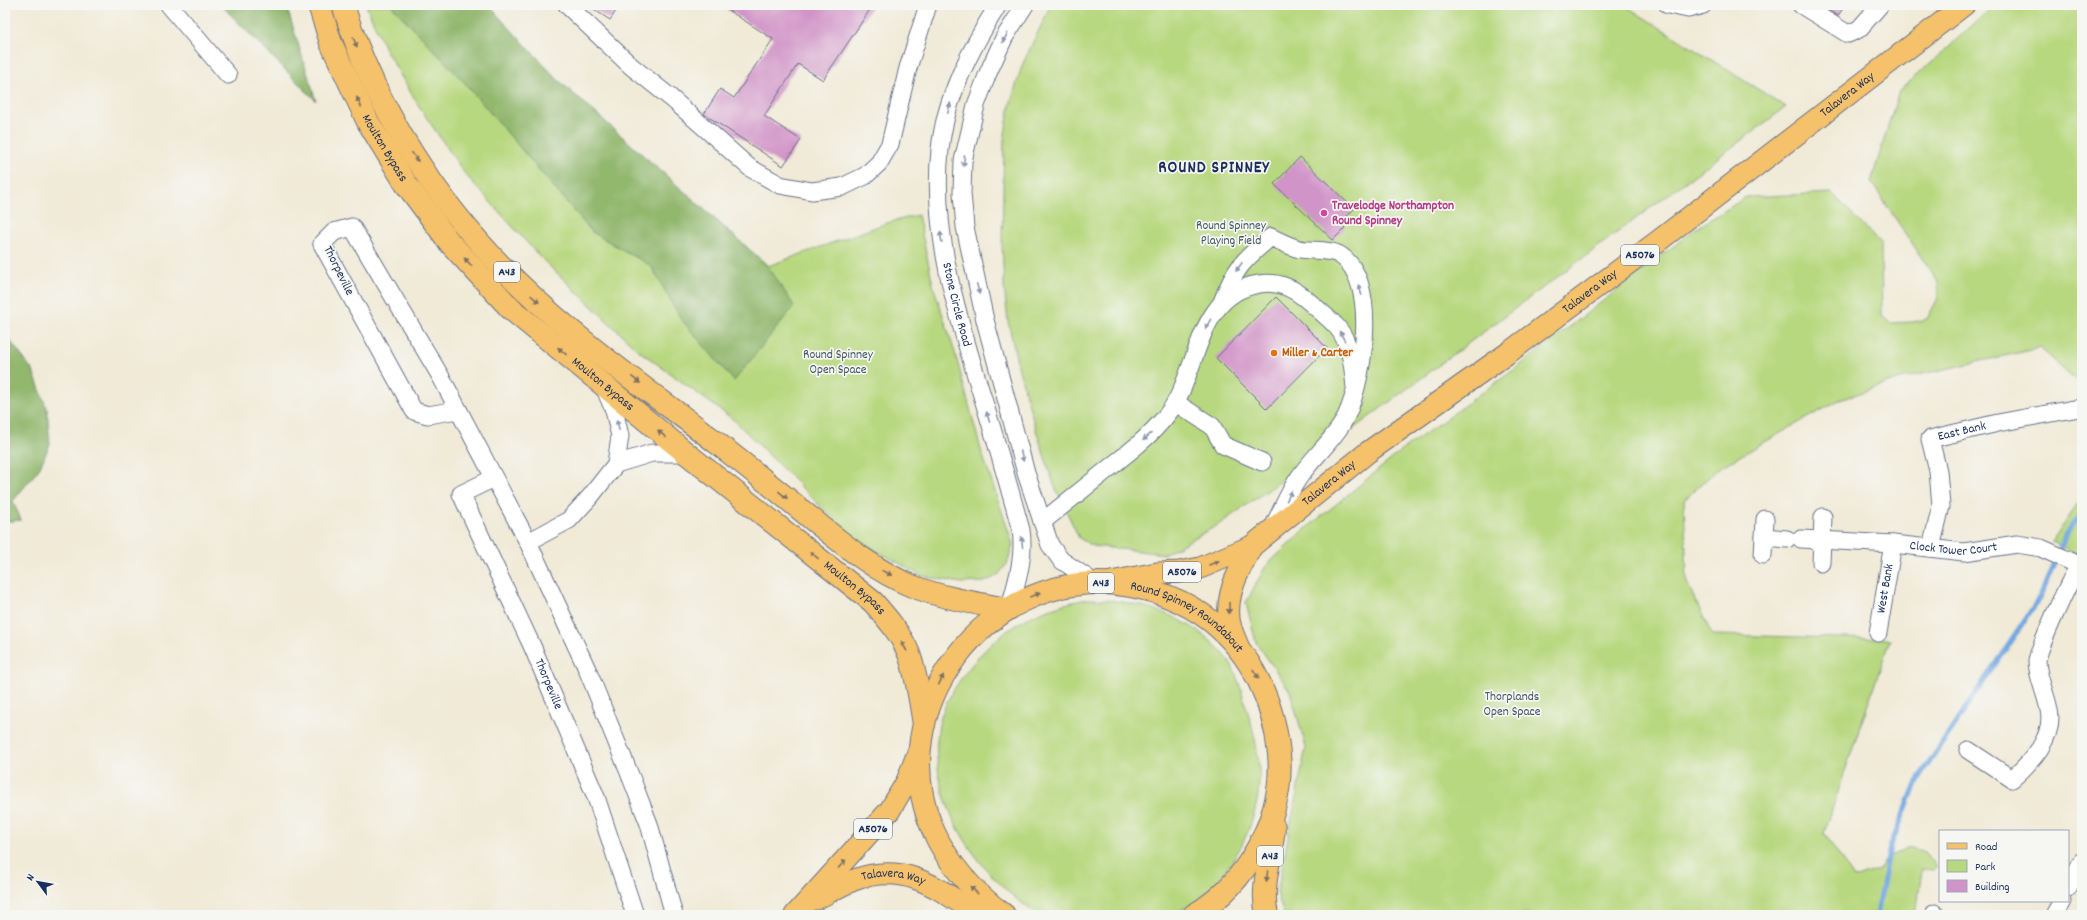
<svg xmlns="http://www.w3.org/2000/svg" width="2087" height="920" font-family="Dekko,sans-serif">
<rect width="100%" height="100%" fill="#f6f6f2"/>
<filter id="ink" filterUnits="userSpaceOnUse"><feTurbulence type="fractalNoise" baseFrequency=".025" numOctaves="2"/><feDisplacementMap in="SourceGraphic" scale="8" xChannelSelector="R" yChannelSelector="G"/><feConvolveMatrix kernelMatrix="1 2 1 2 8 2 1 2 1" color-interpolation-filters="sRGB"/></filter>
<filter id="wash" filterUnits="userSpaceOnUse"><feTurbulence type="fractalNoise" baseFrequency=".012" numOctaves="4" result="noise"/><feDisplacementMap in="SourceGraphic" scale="16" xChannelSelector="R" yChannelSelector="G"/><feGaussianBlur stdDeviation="0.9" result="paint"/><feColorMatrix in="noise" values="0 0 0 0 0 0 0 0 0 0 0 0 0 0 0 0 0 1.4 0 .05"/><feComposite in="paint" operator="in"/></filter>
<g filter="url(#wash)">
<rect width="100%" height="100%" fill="#f0ead7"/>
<g fill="#b8d87f" stroke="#6a846e">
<path d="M 366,5 L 488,5 L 557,79 L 768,266 L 887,223 L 918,215 L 933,285 L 955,353 L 981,450 L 1013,545 L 1007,564 L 997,576 L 984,582 L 962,583 L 922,576 L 850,536 L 734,420 L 638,350 L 540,257 L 465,174 L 420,108 L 385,49 Z"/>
<path d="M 1051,5 L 1624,5 L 1786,107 L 1314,458 L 1218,525 L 1165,554 L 1093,546 L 1079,538 L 1054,485 L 1035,427 L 1018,366 L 1008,321 L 1004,286 L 1002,244 L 1004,140 L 1010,105 L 1023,63 Z"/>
<path d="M 1995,5 L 2082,5 L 2082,385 L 2040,348 L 1900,379 L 1837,401 L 1719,468 L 1684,500 L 1687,583 L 1712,635 L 1890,639 L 1824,833 L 1854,878 L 1879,869 L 1888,857 L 1910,847 L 1924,852 L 1937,866 L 1933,870 L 1922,869 L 1916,915 L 1284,915 L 1277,893 L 1306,747 L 1290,691 L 1256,642 L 1246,603 L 1265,567 L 1302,532 L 1404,449 L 1519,366 L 1697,228 L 1746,197 L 1832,193 L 1881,244 L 1882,316 L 1890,323 L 1913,322 L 1927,319 L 1938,298 L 1938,282 L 1871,182 L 1899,91 Z"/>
<path d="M 2082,498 L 2082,550 L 2077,554 L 2052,542 Z"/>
<path d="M 1088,599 C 1138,600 1186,614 1222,652 C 1235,666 1240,686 1245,703 C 1253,729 1261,757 1259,784 C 1257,833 1219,898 1170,915 C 1161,918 1147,915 1137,915 C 1105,915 1072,915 1040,915 L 1036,913 C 977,875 925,798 939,725 C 943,705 955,686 967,671 C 999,629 1035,608 1088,599 Z"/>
</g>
<g fill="#92b86e" stroke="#567466">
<path d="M 221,5 L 286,5 L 316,101 Z"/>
<path d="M 391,5 L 488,5 L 557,79 L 768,266 L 794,306 L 734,381 L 681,319 L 651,266 L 592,232 L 464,82 Z"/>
<path d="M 5,331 L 6,335 L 33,371 L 47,409 L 50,444 L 39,469 L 13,501 L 21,520 L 5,522 Z"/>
</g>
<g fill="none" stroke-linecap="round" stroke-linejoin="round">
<path stroke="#75a8e1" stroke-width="5" d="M 1877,915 L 1890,847 L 1917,781 L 2040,597 L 2066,534 L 2082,514"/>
</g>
<g id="blocks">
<g fill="#d194c8">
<path d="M 587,5 L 620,5 L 610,20 Z"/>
<path d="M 720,5 L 873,5 L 823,80 L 798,64 L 764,116 L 801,140 L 783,166 L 704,114 L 720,89 L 734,98 L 773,39 Z"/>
<path d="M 1820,5 L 1845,5 L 1838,16 Z"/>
<path d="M 1300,157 L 1354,209 L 1340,223 L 1345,228 L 1333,240 L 1274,184 Z"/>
<path d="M 1276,297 L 1327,348 L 1267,409 L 1216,358 Z"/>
</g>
</g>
</g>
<g filter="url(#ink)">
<use href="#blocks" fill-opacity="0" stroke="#667088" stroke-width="1"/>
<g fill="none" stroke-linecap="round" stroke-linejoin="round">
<defs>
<g id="minor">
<path d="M 169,5 L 228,75"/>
<path d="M 567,5 L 631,66 L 671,98 L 750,168 L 780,185 L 812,191 L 842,187 L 865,176 L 879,163 L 890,144 L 908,68 L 928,5"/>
<path id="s1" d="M 998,5 C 971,48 945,98 940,150 C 931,236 959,320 984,402 C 997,444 1009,487 1021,530 C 1025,557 1017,581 1010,607"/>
<path d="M 1025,5 L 1004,38 L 988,73 L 976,105 L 963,161 L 962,193 L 965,227 L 985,320 L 1026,473 L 1050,545 L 1061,560 L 1095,583"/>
<path d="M 1668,5 L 1688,9 L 1703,5"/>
<path d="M 1801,5 L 1848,34 L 1859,29 L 1880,5"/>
<path d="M 1222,302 C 1235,268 1243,260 1271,237 C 1279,241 1287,245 1296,248 C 1308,252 1326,248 1338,254 C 1382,278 1363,389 1342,424 C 1330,443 1313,458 1300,476 C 1289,491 1282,510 1273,527"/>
<path d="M 1176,403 L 1212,426 L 1223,445 L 1262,462"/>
<path d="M 457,410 L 428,415 L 414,411 L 322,244 L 334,232 L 352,227 L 441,377 L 528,542 L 587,669 L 632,780 L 649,824 L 674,915"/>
<path d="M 616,464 L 652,453 L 686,453"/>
<path id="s2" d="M 494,478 L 461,494 L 533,648 L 596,797 L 635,915"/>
<path d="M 1042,522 C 1066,503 1089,484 1113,465 C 1132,450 1151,435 1166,416 C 1200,376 1194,294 1259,284 C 1277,281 1292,287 1306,299 C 1316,308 1328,317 1337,327 C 1351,343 1353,368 1355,387"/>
<path d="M 1764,537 L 1787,539"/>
<path id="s3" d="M 1801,539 L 1893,544 L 1964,552 L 2017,544 L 2041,548 L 2079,565"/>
<path d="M 528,542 L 569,520 L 590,497 L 616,464 L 620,436 L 614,410 L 604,387"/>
<path id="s4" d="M 1931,548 L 1941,506 L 1938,471 L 1930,439 L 1998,423 L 2079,408"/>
<path d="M 1763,555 L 1765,519"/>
<path d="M 1821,563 L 1823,517"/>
<path id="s5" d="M 1878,633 L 1893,544"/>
<path d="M 1968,750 L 2012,779 C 2031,762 2055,737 2049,710 C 2046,693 2038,679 2037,662 C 2037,651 2073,571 2082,562"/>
<path d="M 2068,888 L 2082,861"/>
<path d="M 1935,915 L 1935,913"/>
<path d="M 2054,915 L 2062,901"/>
</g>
<g id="major">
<path id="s6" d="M 1111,582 L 1157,573 L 1179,572 L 1200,568 L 1252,546 L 1368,452 L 1508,353 L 1657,242 L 1964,5"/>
<path d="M 1239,648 C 1235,639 1230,628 1229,619 C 1226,591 1240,569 1252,546"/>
<path id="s7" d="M 816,899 C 828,893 841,885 854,880 C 905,861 938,888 978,915"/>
<path d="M 795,915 L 890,810 L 907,781 L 920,747"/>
</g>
<g id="highway">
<path id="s8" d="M 319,5 L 331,43 L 368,122 L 406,184 L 450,243 L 511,309 L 686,453 L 873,602 C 887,618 901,634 909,654 C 917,676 920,701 924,724"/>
<path d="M 343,5 C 376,111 441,209 521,286 C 581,344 651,392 717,443 C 749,468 781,493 812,519 C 843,544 875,571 912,586 C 942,598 976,603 1007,609"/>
<path id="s9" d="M 1004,915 C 973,892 949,866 933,830 C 880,709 987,570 1117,584 C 1151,588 1184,600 1211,621 C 1252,654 1274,702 1279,754 C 1285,816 1247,884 1194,915"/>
<path d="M 1267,915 C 1260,887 1272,855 1274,827"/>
</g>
</defs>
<use href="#minor" stroke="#667088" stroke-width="19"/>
<use href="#major" stroke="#667088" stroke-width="23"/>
<use href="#highway" stroke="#667088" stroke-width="24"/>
<use href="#minor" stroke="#fff" stroke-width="17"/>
<use href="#major" stroke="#f5c16b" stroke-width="21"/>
<use href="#highway" stroke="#f5c16b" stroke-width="22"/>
</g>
<defs><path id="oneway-solid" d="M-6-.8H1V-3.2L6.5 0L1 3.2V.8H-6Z"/></defs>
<g fill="#8d97ae">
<use href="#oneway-solid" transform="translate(1005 38) rotate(119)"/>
<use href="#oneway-solid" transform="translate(949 108) rotate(-76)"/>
<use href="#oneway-solid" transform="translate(964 161) rotate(96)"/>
<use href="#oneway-solid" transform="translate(941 237) rotate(-99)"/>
<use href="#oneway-solid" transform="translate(1239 267) rotate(125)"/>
<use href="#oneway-solid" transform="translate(978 289) rotate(76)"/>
<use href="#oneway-solid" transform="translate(1360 290) rotate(-109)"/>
<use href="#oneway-solid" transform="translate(1208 324) rotate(119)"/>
<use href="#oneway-solid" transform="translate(1342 336) rotate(-119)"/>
<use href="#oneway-solid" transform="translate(988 417) rotate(-107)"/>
<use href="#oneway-solid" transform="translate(618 425) rotate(-102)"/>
<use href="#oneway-solid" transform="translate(1147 437) rotate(139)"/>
<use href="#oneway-solid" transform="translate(1022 456) rotate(75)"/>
<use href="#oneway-solid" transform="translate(1289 496) rotate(-62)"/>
<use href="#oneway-solid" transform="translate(1022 542) rotate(-96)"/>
</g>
<g fill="#7d7164">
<use href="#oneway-solid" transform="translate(355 42) rotate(68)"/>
<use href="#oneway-solid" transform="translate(359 102) rotate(-115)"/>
<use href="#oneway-solid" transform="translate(415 157) rotate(55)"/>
<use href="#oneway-solid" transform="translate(468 262) rotate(-133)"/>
<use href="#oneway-solid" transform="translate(535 299) rotate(42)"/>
<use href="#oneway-solid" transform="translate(562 351) rotate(-140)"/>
<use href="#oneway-solid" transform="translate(636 380) rotate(38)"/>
<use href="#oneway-solid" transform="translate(662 434) rotate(-141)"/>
<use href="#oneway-solid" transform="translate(783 495) rotate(39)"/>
<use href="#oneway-solid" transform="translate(814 555) rotate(-141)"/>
<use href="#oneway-solid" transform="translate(1214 563) rotate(-23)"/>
<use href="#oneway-solid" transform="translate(887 573) rotate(26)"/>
<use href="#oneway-solid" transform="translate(1035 595) rotate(-20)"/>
<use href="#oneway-solid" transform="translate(1229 608) rotate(91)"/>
<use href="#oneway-solid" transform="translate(904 646) rotate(-119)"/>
<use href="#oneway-solid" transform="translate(1256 674) rotate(57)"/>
<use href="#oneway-solid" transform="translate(941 680) rotate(-64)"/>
<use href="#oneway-solid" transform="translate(842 864) rotate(-48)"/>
<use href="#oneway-solid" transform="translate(1267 876) rotate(97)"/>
<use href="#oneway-solid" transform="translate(974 890) rotate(-135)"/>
</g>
</g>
<circle fill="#d1479c" stroke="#f6f6f2" stroke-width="1.5" cx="1324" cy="213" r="4"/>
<circle fill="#e8710a" stroke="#f6f6f2" stroke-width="1.5" cx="1274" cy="353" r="4"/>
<g text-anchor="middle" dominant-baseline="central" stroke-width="3.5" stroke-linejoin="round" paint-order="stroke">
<g fill="#f6f6f2" stroke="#5d6b8a" stroke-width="1">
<rect x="1621" y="245" width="38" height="20" rx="3"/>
<rect x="494" y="262" width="26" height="20" rx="3"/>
<rect x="1163" y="562" width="38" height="20" rx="3"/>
<rect x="1088" y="573" width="26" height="20" rx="3"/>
<rect x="854" y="819" width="38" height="20" rx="3"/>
<rect x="1257" y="846" width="26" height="20" rx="3"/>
</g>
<g font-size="12" font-weight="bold" fill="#1b2f5e">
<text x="1640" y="255">A5076</text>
<text x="507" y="272">A43</text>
<text x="1182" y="572">A5076</text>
<text x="1101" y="583">A43</text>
<text x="873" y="829">A5076</text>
<text x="1270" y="856">A43</text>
</g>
<g font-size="13" fill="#1b2f5e" stroke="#f6f6f2">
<text stroke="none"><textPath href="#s6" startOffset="894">Talavera Way</textPath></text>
<text stroke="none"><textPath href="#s8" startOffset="158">Moulton Bypass</textPath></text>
<text transform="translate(338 271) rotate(64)">Thorpeville</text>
<text stroke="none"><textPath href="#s6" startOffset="570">Talavera Way</textPath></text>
<text stroke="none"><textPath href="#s1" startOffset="314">Stone Circle Road</textPath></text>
<text stroke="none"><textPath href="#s8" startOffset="482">Moulton Bypass</textPath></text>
<text stroke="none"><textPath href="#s4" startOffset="144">East Bank</textPath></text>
<text stroke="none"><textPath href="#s6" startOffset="246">Talavera Way</textPath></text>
<text stroke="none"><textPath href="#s3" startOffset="153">Clock Tower Court</textPath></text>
<text stroke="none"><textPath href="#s5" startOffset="45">West Bank</textPath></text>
<text stroke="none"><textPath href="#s8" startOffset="806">Moulton Bypass</textPath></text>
<text stroke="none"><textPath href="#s9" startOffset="559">Round Spinney Roundabout</textPath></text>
<text stroke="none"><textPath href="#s2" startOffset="246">Thorpeville</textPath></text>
<text stroke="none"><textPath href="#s7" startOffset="83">Talavera Way</textPath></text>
</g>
<g font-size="13" font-weight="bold" fill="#b23c85" stroke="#f6f6f2" text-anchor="start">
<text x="1332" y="206">Travelodge Northampton<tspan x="1332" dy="15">Round Spinney</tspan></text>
</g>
<g font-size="13" fill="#425966" stroke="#f6f6f2">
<text x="1231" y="226">Round Spinney<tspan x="1231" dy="15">Playing Field</tspan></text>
<text x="838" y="355">Round Spinney<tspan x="838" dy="15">Open Space</tspan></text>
<text x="1512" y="697">Thorplands<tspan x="1512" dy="15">Open Space</tspan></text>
</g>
<g font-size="13" font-weight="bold" fill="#c56008" stroke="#f6f6f2" text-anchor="start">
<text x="1282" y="353">Miller &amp; Carter</text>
</g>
<g font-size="17" font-weight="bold" letter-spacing="1" fill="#1b2f5e" stroke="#f6f6f2">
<text x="1214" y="169">ROUND SPINNEY</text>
</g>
</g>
<rect width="2087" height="920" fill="none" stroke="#f6f6f2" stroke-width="20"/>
<rect x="1939" y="830" width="130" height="72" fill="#f6f6f2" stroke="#9ea6b7"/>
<rect x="1947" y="843" width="20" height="6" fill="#f5c16b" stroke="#9ea6b7"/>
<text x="1975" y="850" font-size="12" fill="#1b2f5e">Road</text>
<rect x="1947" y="860" width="20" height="12" fill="#b8d87f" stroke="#9ea6b7"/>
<text x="1975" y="870" font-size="12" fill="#1b2f5e">Park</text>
<rect x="1947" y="880" width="20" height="12" fill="#d194c8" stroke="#9ea6b7"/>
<text x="1975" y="890" font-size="12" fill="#1b2f5e">Building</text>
<g transform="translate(38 882) rotate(302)" stroke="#f6f6f2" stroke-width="3" paint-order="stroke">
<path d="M0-3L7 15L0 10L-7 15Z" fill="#1b2f5e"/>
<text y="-6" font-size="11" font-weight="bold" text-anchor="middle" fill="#1b2f5e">N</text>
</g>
</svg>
